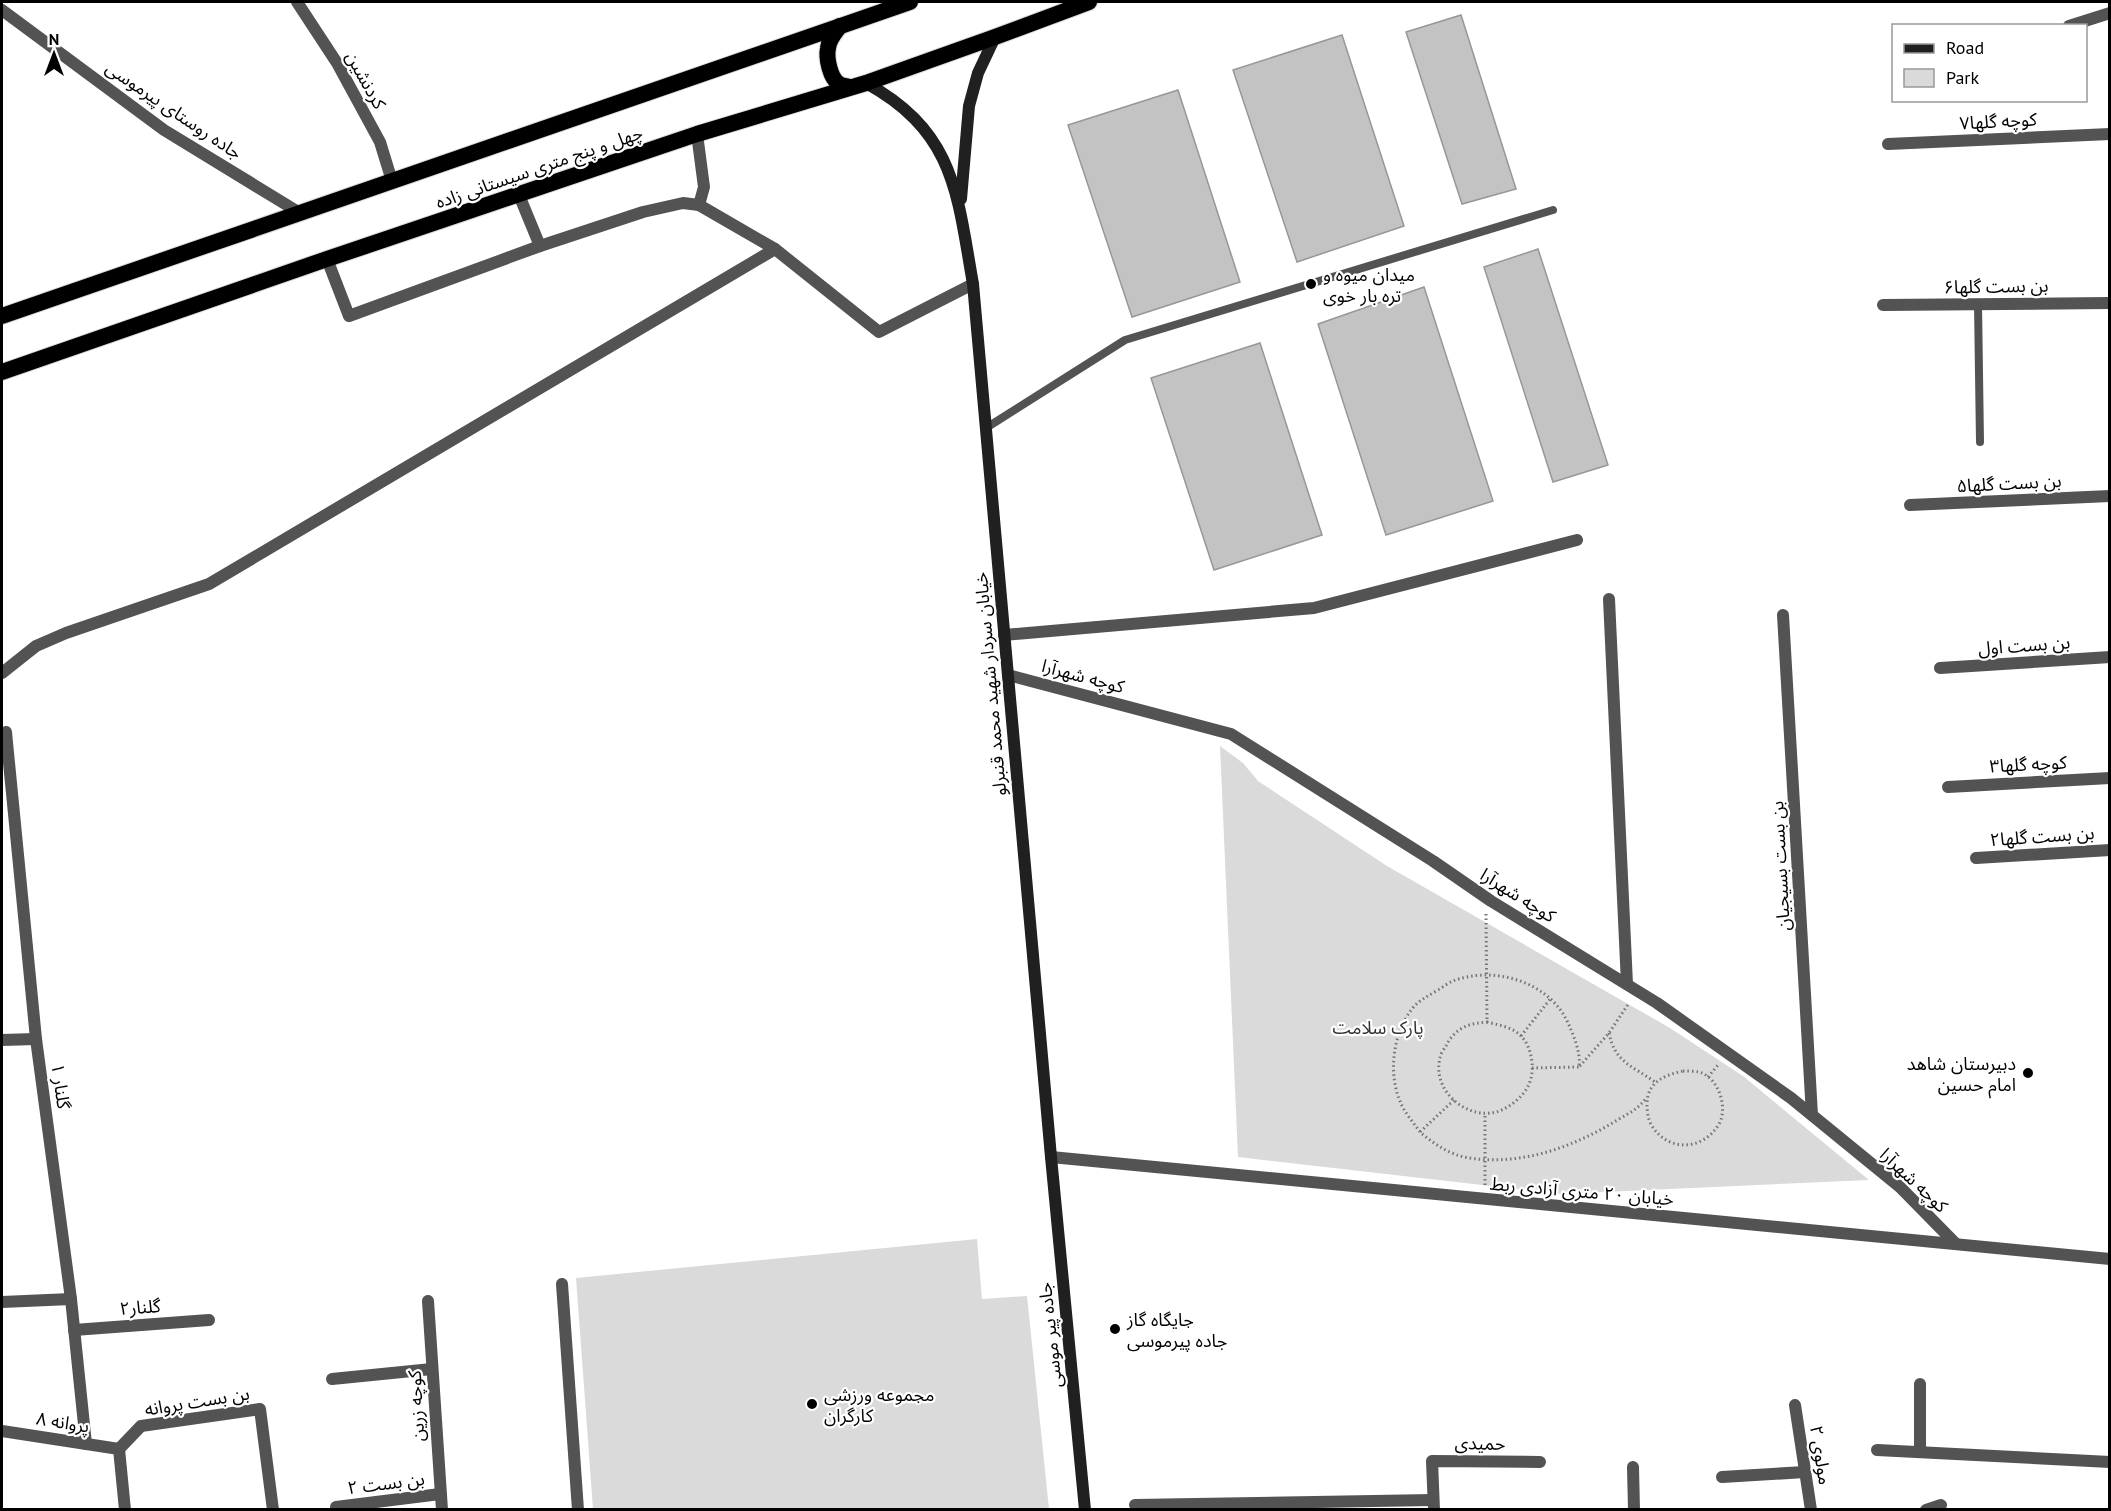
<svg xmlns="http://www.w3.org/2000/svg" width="2111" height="1511" font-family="'PT Sans','Noto Sans Arabic',sans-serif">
<rect width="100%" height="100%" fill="#fff"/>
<g fill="#dadada">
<path d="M 1220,746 L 1243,763 L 1258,781 L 1387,866 L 1670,1028 L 1743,1076 L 1869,1180 L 1560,1194 L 1238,1157 Z"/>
<path d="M 977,1239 L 982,1299 L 1027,1296 L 1049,1509 L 593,1509 L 576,1278 Z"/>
</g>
<g fill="#c3c3c3" stroke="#979797" stroke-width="1.5">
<path d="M 1461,15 L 1516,189 L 1462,204 L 1406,32 Z"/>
<path d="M 1342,35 L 1404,226 L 1297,262 L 1233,70 Z"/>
<path d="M 1178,90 L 1240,282 L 1132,317 L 1068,125 Z"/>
<path d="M 1538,249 L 1608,465 L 1553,482 L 1484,267 Z"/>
<path d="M 1424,287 L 1493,501 L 1386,535 L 1318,324 Z"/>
<path d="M 1260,343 L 1322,535 L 1214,570 L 1151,378 Z"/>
</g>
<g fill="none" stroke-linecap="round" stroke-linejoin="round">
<defs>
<g id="trunk">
<path d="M 840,26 C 835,33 829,39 828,48 C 826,58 830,78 839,84 C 842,86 846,86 849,87"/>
<path d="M 2,316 L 910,2"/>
<path d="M 2,372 L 327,259 L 697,134 L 866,83 L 995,37 L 1089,2"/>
</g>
</defs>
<use href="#trunk" stroke="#dbdbdb" stroke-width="18"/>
<g stroke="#757575" stroke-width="3" stroke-dasharray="1.5 3" stroke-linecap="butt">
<path d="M 1486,914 L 1487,1022"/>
<path d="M 1487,1022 C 1498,1025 1513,1027 1521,1036 C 1533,1048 1536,1074 1527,1088 C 1522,1097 1513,1104 1504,1109 C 1472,1125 1431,1093 1440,1058 C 1440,1054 1444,1049 1446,1046 C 1450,1037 1459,1028 1469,1025 C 1475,1023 1481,1023 1487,1022 Z"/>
<path d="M 1609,1033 C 1615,1063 1633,1066 1655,1082"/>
<path d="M 1521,1036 L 1551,998"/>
<path d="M 1532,1068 L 1579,1067"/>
<path d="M 1683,1071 C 1689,1071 1697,1071 1702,1073 C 1719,1080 1728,1108 1719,1124 C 1703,1151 1668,1152 1652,1126 C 1648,1120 1647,1111 1647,1104 C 1647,1082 1665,1075 1683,1071 Z"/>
<path d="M 1708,1077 L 1718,1065"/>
<path d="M 1454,1100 L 1420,1132 C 1434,1144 1450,1155 1469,1158 C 1522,1166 1574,1147 1619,1119 C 1631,1112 1638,1109 1647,1097"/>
<path d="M 1420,1132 C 1413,1122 1404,1112 1400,1101 C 1388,1073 1393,1033 1412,1009 C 1419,1000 1428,996 1438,990 C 1443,987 1448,983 1453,981 C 1494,965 1550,982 1568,1023 C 1574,1036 1581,1053 1579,1067 L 1609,1033 L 1629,1003"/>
<path d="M 1485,1185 L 1485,1115"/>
</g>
<g stroke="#535353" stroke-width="8">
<path d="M 1978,304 L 1980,442"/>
<path d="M 986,428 L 1125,340 L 1553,210"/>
</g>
<g stroke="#535353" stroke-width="12">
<path d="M 2069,26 L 2110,13"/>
<path d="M 697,134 L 704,187 L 699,205"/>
<path d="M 1888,144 L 2110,134"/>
<path d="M 519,195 L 540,246"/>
<path d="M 327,259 L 349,316 L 540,246 L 643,212 L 683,203 L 699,205 L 775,249"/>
<path d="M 1883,305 L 2110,303"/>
<path d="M 1910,505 L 2110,496"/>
<path d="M 1609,599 L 1627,984"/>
<path d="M 1783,615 L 1812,1115"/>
<path d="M 1004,635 L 1314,608 L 1577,540"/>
<path d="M 1940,668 L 2110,657"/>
<path d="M 2,673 L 36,646 L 66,633 L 209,584 L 775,249 L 879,332 L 973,284"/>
<path d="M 1008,675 L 1231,734 L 1433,861 L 1491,901 L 1657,1003 L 1791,1098 L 1900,1187 L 1955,1243"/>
<path d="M 6,732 L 36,1039 L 71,1299 L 86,1444"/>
<path d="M 1948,787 L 2110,778"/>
<path d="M 1976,858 L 2110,850"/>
<path d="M 2,1040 L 36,1039"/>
<path d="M 562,1284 L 578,1510"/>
<path d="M 428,1301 L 442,1510"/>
<path d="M 2,1302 L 71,1299"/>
<path d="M 74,1330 L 209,1320"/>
<path d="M 332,1379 L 432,1369"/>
<path d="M 1920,1384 L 1920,1452"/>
<path d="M 1795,1405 L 1811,1510"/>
<path d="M 119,1449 L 141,1426 L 260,1409 L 273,1510"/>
<path d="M 1877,1450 L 2110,1462"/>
<path d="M 1633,1467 L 1634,1510"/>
<path d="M 1722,1477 L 1805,1472"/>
<path d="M 1135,1505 L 1433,1500"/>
<path d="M 336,1507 L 440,1494"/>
<path d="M 1434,1510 L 1432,1461 L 1540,1462"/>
<path d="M 1926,1510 L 1941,1505"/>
</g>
<g stroke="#535353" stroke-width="12">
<path d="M 297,2 L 337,63 L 380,142 L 392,181"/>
<path d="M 2,10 L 164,130 L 300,213"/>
<path d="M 1051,1157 L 2110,1259"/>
<path d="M 2,1431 L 119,1449 L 125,1510"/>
</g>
<g stroke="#202020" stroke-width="12">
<path d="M 866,83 C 955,132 957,193 973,284 L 1051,1157 L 1085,1510"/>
<path d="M 961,199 L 969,106 L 978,73 L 995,37"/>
</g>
<use href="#trunk" stroke="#000" stroke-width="16"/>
</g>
<g fill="#000" stroke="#fff" stroke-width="2">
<circle cx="1311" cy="284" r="6"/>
<circle cx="2028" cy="1073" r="6"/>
<circle cx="1115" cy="1329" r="6"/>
<circle cx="812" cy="1404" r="6"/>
</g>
<g text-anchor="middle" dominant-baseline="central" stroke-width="4.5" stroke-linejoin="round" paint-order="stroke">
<g font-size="18" fill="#000" stroke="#fff">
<text transform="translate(366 80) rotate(61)">کردنشین</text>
<text transform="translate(174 110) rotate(34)">جاده روستای پیرموسی</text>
<text transform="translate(1998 121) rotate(-3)">کوچه گلها۷</text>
<text transform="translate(539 167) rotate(-19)">چهل و پنج متری سیستانی زاده</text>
<text transform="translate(1996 286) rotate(-1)">بن بست گلها۶</text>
<text transform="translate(2009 483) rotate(-3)">بن بست گلها۵</text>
<text transform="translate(2024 645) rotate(-4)">بن بست اول</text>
<text transform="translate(1083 676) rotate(15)">کوچه شهرآرا</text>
<text transform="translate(990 684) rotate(-95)">خیابان سردار شهید محمد قنبرلو</text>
<text transform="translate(2028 764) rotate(-3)">کوچه گلها۳</text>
<text transform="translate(2042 836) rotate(-4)">بن بست گلها۲</text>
<text transform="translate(1780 866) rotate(-93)">بن بست بسیجیان</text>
<text transform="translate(1518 895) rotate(32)">کوچه شهرآرا</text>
<text transform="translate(61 1086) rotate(82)">۱ گلنار</text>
<text transform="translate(1914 1180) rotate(43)">کوچه شهرآرا</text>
<text transform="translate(1582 1191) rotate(5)">خیابان ۲۰ متری آزادی ربط</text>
<text transform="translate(140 1307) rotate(-4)">گلنار۲</text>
<text transform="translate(1050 1335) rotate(-96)">جاده پیر موسی</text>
<text transform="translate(197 1401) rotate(-9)">بن بست پروانه</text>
<text transform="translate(416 1406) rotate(-93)">کوچه زرین</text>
<text transform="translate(63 1422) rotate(9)">پروانه ۸</text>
<text transform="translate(1480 1443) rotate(1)">حمیدی</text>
<text transform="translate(1821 1455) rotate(81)">مولوی ۲</text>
<text transform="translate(386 1483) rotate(-7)">بن بست ۲</text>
</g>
<g font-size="18" fill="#000" stroke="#fff" text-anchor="start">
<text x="1323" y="274">میدان میوه و<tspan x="1323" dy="21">تره بار خوی</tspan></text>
<text x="2016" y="1063" text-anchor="end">دبیرستان شاهد<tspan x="2016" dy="21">امام حسین</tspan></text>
<text x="1127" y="1319">جایگاه گاز<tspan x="1127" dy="21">جاده پیرموسی</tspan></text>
<text x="824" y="1394">مجموعه ورزشی<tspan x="824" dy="21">کارگران</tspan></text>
</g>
<g font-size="18" fill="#313131" stroke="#fff">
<text x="1378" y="1027">پارک سلامت</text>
</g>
</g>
<rect width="2111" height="1511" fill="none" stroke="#000000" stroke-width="6"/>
<rect x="1892" y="24" width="195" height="78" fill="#ffffff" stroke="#999999" stroke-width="1.5"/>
<rect x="1904" y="44" width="30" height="9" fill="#202020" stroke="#999999" stroke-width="1.5"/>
<text x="1946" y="54" font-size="18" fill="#000000">Road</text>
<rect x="1904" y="69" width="30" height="18" fill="#dadada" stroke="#999999" stroke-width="1.5"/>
<text x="1946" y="84" font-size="18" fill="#000000">Park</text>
<g transform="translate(54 54)" stroke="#ffffff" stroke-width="4.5" paint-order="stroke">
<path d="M0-4.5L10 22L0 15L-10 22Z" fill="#000000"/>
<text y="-9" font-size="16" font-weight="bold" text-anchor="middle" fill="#000000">N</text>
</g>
</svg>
